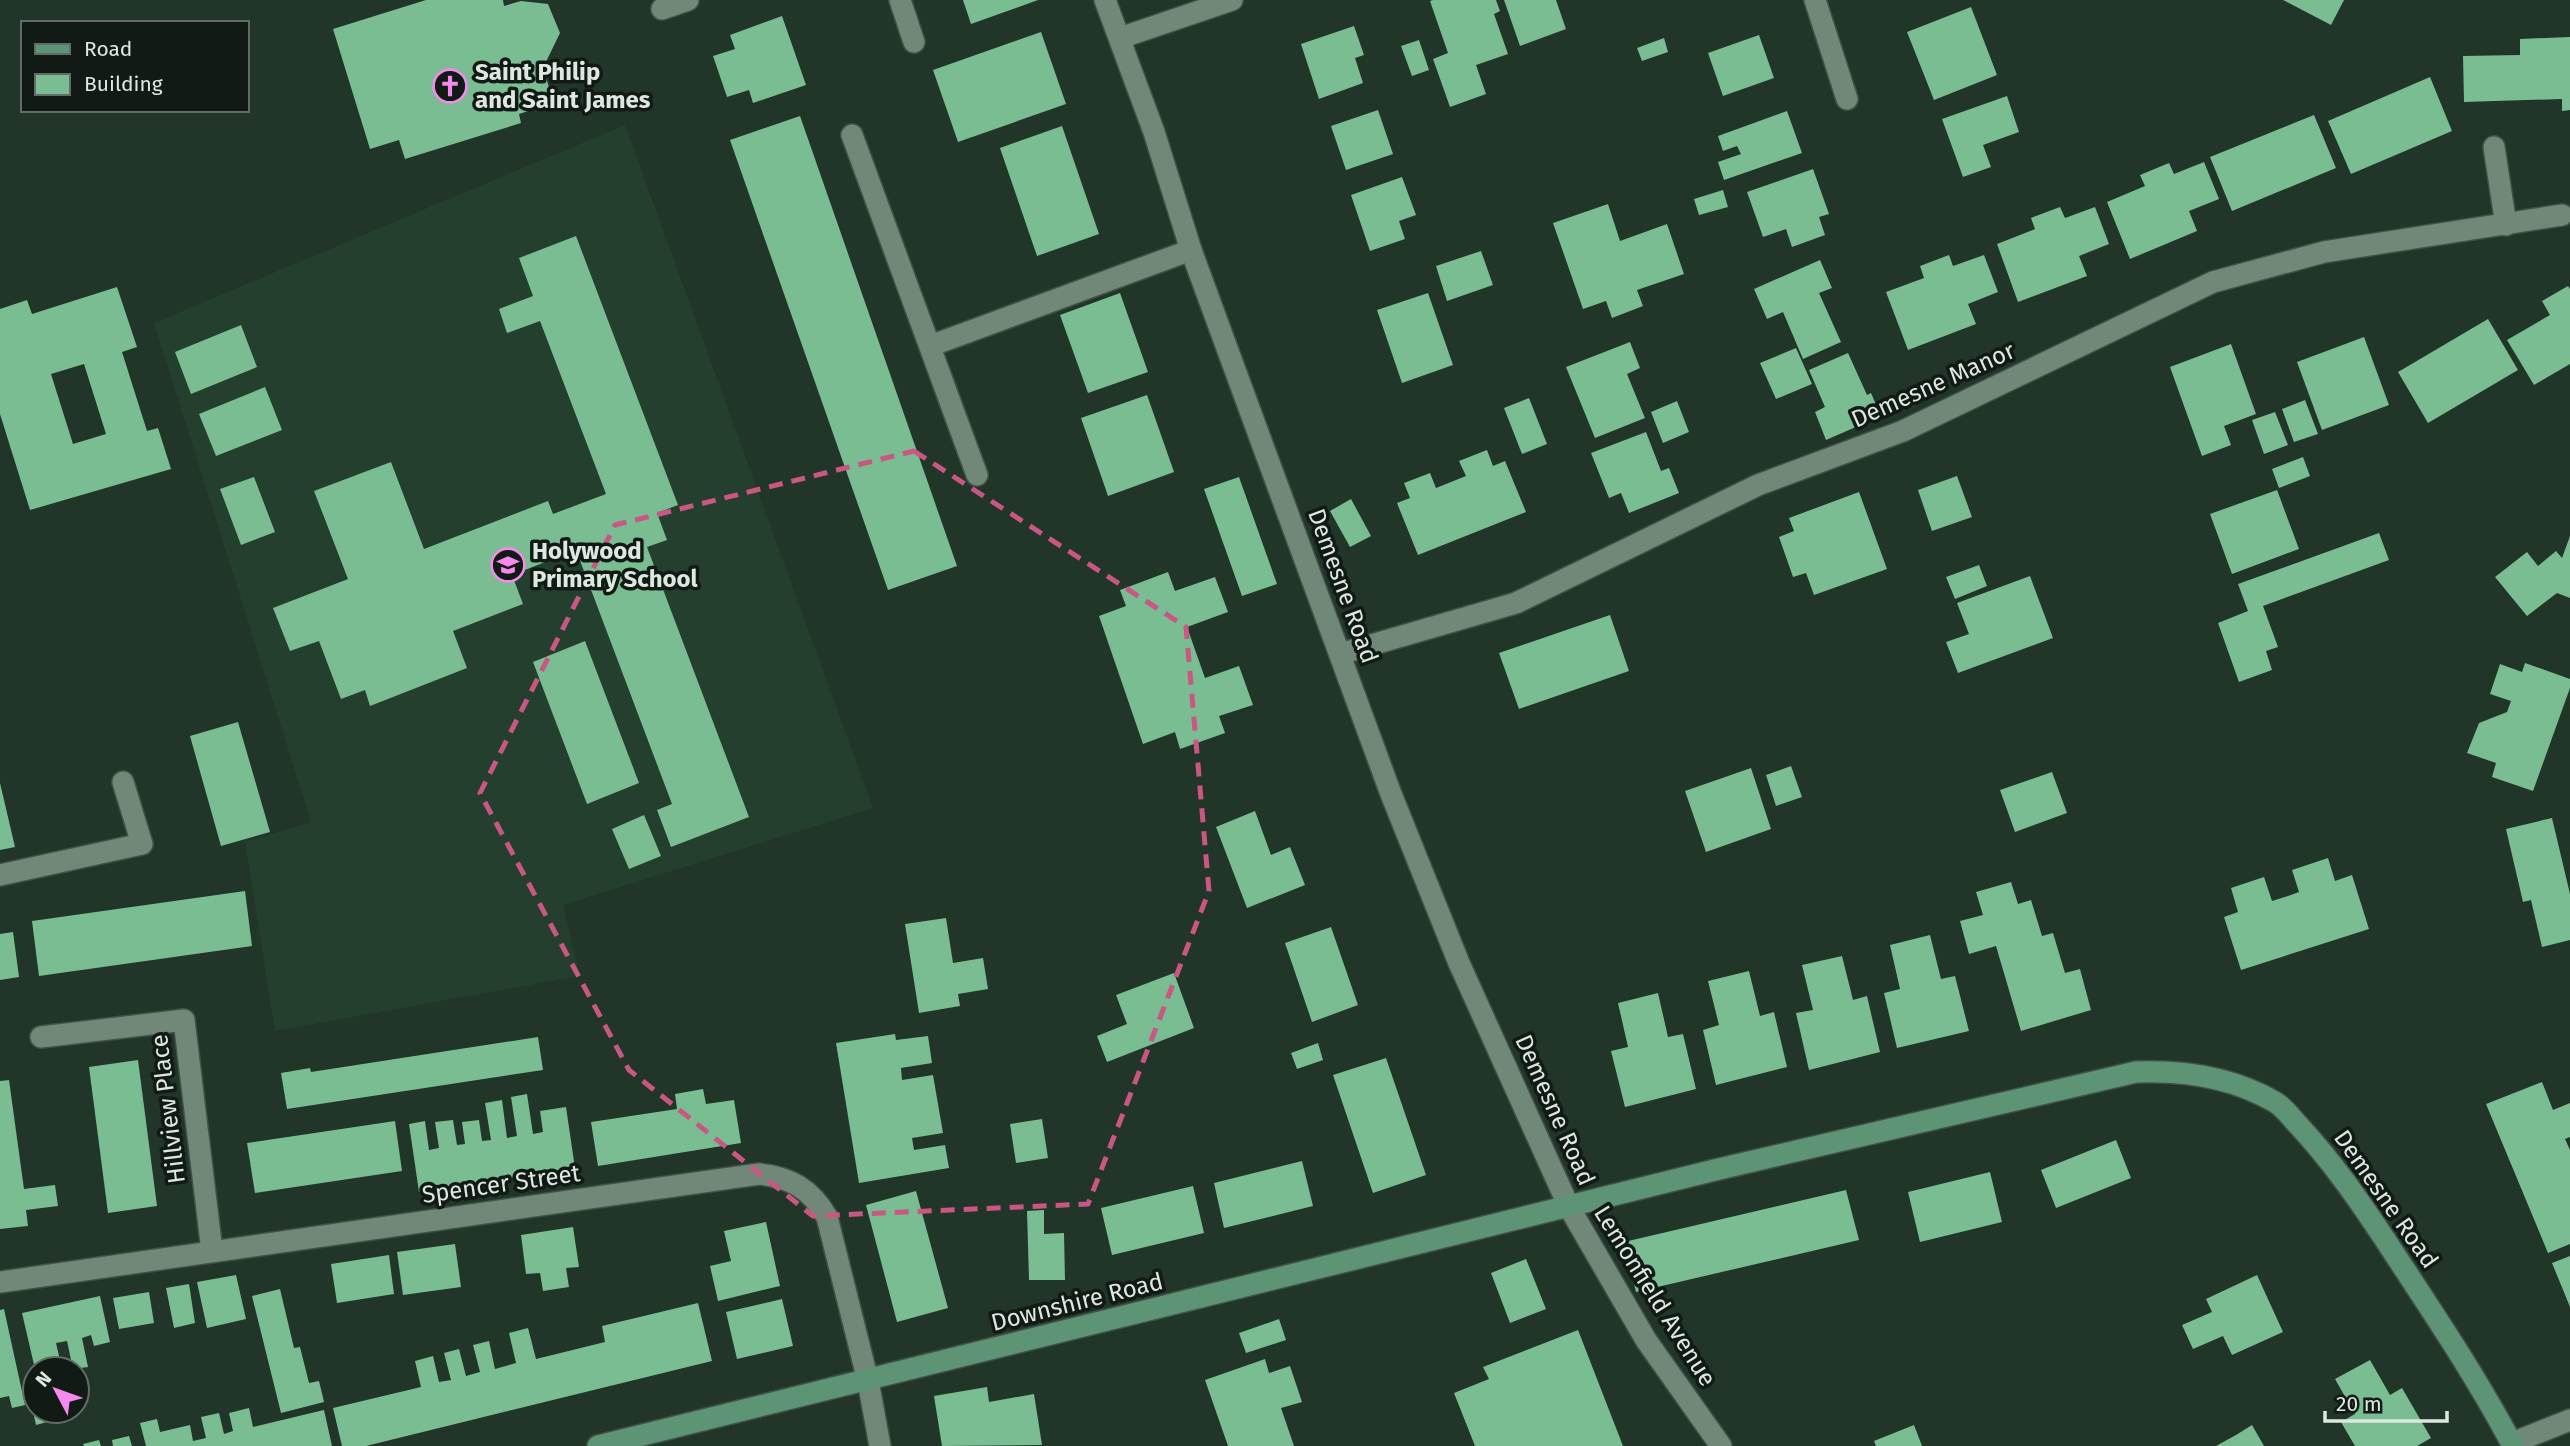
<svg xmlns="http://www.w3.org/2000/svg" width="2570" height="1446" font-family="'Fira Sans',sans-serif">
<rect width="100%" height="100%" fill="#213528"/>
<path fill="#243f2e" d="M 625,125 L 873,808 L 563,905 L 580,976 L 275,1031 L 245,842 L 311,822 L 154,323 Z"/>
<g fill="#7abd93" fill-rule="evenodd">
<path d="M 426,0 L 503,0 L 504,6 L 521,1 L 548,4 L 560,33 L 543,68 L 554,103 L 519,114 L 521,123 L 405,159 L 399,140 L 370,149 L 333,29 Z"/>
<path d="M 963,0 L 1038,0 L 971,24 Z"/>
<path d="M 1433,0 L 1496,0 L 1500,11 L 1494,14 L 1508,54 L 1476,65 L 1486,94 L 1450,107 L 1433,59 L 1448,53 L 1430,1 Z"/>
<path d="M 1504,0 L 1556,0 L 1566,29 L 1520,46 Z"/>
<path d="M 2283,0 L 2344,0 L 2331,25 Z"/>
<path d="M 1971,7 L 1997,75 L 1934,100 L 1907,32 Z"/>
<path d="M 782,16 L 806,85 L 753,103 L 749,90 L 727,97 L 713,56 L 735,49 L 730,35 Z"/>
<path d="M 1354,26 L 1364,55 L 1355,58 L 1363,83 L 1319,99 L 1301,44 Z"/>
<path d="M 1041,32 L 1066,104 L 958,142 L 933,70 Z"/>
<path d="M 1759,35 L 1774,78 L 1723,96 L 1708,53 Z"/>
<path d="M 2570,37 L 2570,110 L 2562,111 L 2562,99 L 2464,102 L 2463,56 L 2520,55 L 2520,39 Z"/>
<path d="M 1664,38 L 1668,52 L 1642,61 L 1637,48 Z"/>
<path d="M 1419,40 L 1429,70 L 1412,76 L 1401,46 Z"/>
<path d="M 2430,77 L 2452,131 L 2351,174 L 2328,121 Z"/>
<path d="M 2007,96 L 2019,132 L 1983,145 L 1991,167 L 1963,177 L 1942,119 Z"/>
<path d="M 1378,110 L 1393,154 L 1346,170 L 1331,126 Z"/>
<path d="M 1787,111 L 1802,153 L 1724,180 L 1718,162 L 1741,154 L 1737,146 L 1723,151 L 1718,136 Z"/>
<path d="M 2314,115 L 2336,168 L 2232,211 L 2210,157 Z"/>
<path d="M 800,116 L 957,566 L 888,590 L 730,140 Z"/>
<path d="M 1062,126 L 1099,234 L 1037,256 L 1000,148 Z"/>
<path d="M 2204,162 L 2219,199 L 2189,211 L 2197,231 L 2130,259 L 2107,202 L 2145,186 L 2140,175 L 2169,163 L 2174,174 Z"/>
<path d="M 1813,169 L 1829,214 L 1819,217 L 1825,235 L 1792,247 L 1786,229 L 1763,237 L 1747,192 Z"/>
<path d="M 1402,177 L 1416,215 L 1399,221 L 1405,239 L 1370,251 L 1351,195 Z"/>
<path d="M 1723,190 L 1728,207 L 1699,215 L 1694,199 Z"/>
<path d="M 1608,204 L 1620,241 L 1667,224 L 1684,274 L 1637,290 L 1643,306 L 1612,318 L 1606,301 L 1583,309 L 1553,223 Z"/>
<path d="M 2060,207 L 2065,218 L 2095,207 L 2109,244 L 2079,256 L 2087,276 L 2018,302 L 1997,244 L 2035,229 L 2031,218 Z"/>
<path d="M 576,236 L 678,505 L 657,513 L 667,540 L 647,547 L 749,817 L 671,847 L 657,810 L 672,804 L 576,550 L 512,575 L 523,604 L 453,631 L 467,668 L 370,706 L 365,690 L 341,699 L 319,641 L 290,651 L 273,608 L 348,579 L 314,491 L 391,462 L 424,549 L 548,501 L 553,514 L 606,494 L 540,321 L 507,333 L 499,309 L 533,296 L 519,258 Z"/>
<path d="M 1481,251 L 1493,285 L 1447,301 L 1436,266 Z"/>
<path d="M 1949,255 L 1953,266 L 1984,255 L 1998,292 L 1968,304 L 1976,324 L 1908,350 L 1886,292 L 1924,278 L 1920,266 Z"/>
<path d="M 1820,260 L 1832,288 L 1819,293 L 1841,342 L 1803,359 L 1783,312 L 1767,319 L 1754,289 Z"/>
<path d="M 2568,286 L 2570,289 L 2570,364 L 2534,385 L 2507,340 L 2550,315 L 2542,301 Z"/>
<path d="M 117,287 L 137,347 L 122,352 L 147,431 L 158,428 L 171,469 L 30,510 L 0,414 L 0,309 L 27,300 L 32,314 ZM 84,364 L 106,434 L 73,444 L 51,374 Z"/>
<path d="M 1120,293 L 1148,372 L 1088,393 L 1060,315 Z"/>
<path d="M 1428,293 L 1453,365 L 1402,383 L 1377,310 Z"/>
<path d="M 2488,319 L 2518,370 L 2428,423 L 2398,372 Z"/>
<path d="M 241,325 L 257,367 L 191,394 L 175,352 Z"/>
<path d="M 2364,337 L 2389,405 L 2322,430 L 2297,362 Z"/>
<path d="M 1630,342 L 1640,368 L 1627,374 L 1645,418 L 1595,438 L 1566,367 Z"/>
<path d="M 2231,344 L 2256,414 L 2224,426 L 2231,445 L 2202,456 L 2170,367 Z"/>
<path d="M 1796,348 L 1812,384 L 1776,399 L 1760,363 Z"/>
<path d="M 1848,353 L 1867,395 L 1871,393 L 1881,416 L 1826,440 L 1815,412 L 1825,407 L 1809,370 Z"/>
<path d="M 265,387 L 282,430 L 216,456 L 199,414 Z"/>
<path d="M 1147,395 L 1174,472 L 1108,496 L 1081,418 Z"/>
<path d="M 1529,398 L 1547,444 L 1522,454 L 1504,408 Z"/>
<path d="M 2305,400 L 2318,434 L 2294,442 L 2282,409 Z"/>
<path d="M 1677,401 L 1689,432 L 1663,443 L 1651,412 Z"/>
<path d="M 2275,412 L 2288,445 L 2264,454 L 2252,420 Z"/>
<path d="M 1646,432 L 1661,471 L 1669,468 L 1679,493 L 1629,513 L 1621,493 L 1609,498 L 1591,453 Z"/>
<path d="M 1487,450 L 1493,466 L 1505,461 L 1526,512 L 1418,555 L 1397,503 L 1410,498 L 1404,483 L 1430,473 L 1436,488 L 1466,476 L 1459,461 Z"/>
<path d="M 2303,457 L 2310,476 L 2279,488 L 2272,469 Z"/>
<path d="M 1957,476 L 1972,517 L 1932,531 L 1918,490 Z"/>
<path d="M 254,477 L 275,532 L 241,545 L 220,489 Z"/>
<path d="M 1239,477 L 1277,584 L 1242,596 L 1204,489 Z"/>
<path d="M 2277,490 L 2299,549 L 2232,574 L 2210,514 Z"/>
<path d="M 1859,492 L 1887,569 L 1814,595 L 1806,573 L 1793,577 L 1779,537 L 1794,531 L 1789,518 Z"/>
<path d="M 1351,499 L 1371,536 L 1350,547 L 1330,511 Z"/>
<path d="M 2379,533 L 2389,560 L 2263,606 L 2278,647 L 2266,651 L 2272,670 L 2239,682 L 2218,623 L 2248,611 L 2238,584 Z"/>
<path d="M 2570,536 L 2570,598 L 2557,593 L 2527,616 L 2495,577 L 2527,552 L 2538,566 L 2556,551 L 2562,558 Z"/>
<path d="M 1979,565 L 1987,586 L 1955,599 L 1946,577 Z"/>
<path d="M 1168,572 L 1175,591 L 1215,577 L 1228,612 L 1187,627 L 1205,678 L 1239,666 L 1253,705 L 1219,716 L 1225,733 L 1180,749 L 1175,732 L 1143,744 L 1099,616 L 1126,606 L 1120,590 Z"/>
<path d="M 2030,576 L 2053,638 L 1958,673 L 1946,642 L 1969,634 L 1957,603 Z"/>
<path d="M 1610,615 L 1629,671 L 1519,709 L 1499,653 Z"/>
<path d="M 585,641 L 639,783 L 587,804 L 533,662 Z"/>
<path d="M 2525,663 L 2570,679 L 2570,688 L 2533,791 L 2492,777 L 2496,763 L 2467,753 L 2479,723 L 2507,712 L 2511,701 L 2490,694 L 2500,664 L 2522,672 Z"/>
<path d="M 238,722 L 270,832 L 221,846 L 190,736 Z"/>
<path d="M 1791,766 L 1802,797 L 1776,806 L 1766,775 Z"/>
<path d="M 1751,768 L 1771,829 L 1706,852 L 1685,791 Z"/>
<path d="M 2052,772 L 2067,813 L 2015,832 L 2000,790 Z"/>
<path d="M 0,783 L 15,847 L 0,850 Z"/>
<path d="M 1255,811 L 1271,855 L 1290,847 L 1305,885 L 1247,908 L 1216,827 Z"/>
<path d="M 644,815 L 661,856 L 629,869 L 612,829 Z"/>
<path d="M 2552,818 L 2570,894 L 2570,940 L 2542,947 L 2531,900 L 2523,902 L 2506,829 Z"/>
<path d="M 2328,858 L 2335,881 L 2352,875 L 2369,929 L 2241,970 L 2224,917 L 2238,912 L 2231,888 L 2264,877 L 2272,901 L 2288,896 L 2299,892 L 2292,870 Z"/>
<path d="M 2011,882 L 2018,904 L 2031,900 L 2042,936 L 2053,933 L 2065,973 L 2080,969 L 2091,1010 L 2021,1031 L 1996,946 L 1969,954 L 1960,921 L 1983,915 L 1976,892 Z"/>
<path d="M 245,891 L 252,946 L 39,976 L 32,921 Z"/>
<path d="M 946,918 L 953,963 L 983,958 L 988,989 L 958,994 L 960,1006 L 919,1013 L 905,924 Z"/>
<path d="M 1331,927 L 1358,1005 L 1312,1022 L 1285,943 Z"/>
<path d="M 13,932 L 19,977 L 0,980 L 0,934 Z"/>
<path d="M 1930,935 L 1941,979 L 1955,976 L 1969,1031 L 1897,1048 L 1884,993 L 1900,989 L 1890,945 Z"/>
<path d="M 1842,956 L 1853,1000 L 1867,996 L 1880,1052 L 1809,1070 L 1796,1013 L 1813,1010 L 1802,965 Z"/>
<path d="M 1749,971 L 1760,1016 L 1774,1012 L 1787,1067 L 1716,1085 L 1703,1030 L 1719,1025 L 1708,981 Z"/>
<path d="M 1174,973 L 1194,1028 L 1107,1062 L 1097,1036 L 1127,1024 L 1116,995 Z"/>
<path d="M 1658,993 L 1668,1037 L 1683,1034 L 1696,1089 L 1625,1107 L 1611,1051 L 1628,1047 L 1618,1003 Z"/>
<path d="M 895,1034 L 896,1040 L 928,1036 L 932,1063 L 901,1068 L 902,1080 L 933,1075 L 943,1133 L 912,1138 L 914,1150 L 945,1145 L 949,1168 L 859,1183 L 836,1043 Z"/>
<path d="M 538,1037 L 543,1070 L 287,1109 L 281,1073 L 310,1068 L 311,1072 Z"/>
<path d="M 1318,1043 L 1323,1060 L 1297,1069 L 1291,1053 Z"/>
<path d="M 1386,1058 L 1426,1175 L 1373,1193 L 1333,1075 Z"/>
<path d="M 138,1060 L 157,1206 L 108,1213 L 89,1067 Z"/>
<path d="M 9,1080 L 24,1189 L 55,1185 L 58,1206 L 26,1210 L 28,1226 L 0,1229 L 0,1081 Z"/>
<path d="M 2542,1082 L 2553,1110 L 2570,1103 L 2570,1137 L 2565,1139 L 2570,1150 L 2570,1244 L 2548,1253 L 2486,1104 Z"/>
<path d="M 703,1089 L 706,1104 L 734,1100 L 741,1143 L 598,1166 L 591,1122 L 677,1109 L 675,1094 Z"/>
<path d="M 527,1094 L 533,1134 L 543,1132 L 540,1111 L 566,1107 L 575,1168 L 419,1192 L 409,1124 L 425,1121 L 429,1150 L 439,1148 L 435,1122 L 453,1120 L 457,1145 L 465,1144 L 462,1122 L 479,1120 L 482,1141 L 491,1140 L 485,1103 L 502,1100 L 507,1138 L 517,1136 L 511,1097 Z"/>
<path d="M 1042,1119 L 1048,1158 L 1016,1163 L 1010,1124 Z"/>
<path d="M 395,1121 L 402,1171 L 255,1193 L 247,1143 Z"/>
<path d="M 2116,1140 L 2131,1178 L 2056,1208 L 2041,1170 Z"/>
<path d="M 1302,1161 L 1313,1206 L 1224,1228 L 1214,1183 Z"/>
<path d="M 1990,1172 L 2002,1222 L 1920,1242 L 1908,1192 Z"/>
<path d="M 1193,1186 L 1204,1233 L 1112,1255 L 1101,1208 Z"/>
<path d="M 1846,1190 L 1859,1240 L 1636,1292 L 1624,1242 Z"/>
<path d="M 916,1191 L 948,1308 L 897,1322 L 866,1205 Z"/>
<path d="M 1044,1210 L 1044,1234 L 1064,1233 L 1065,1280 L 1029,1280 L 1027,1211 Z"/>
<path d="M 766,1222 L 780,1286 L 718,1301 L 710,1266 L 731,1261 L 724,1231 Z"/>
<path d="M 573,1227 L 579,1267 L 566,1268 L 569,1287 L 543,1291 L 540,1273 L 526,1274 L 521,1235 Z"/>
<path d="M 455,1244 L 461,1287 L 403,1295 L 397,1252 Z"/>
<path d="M 389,1255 L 394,1294 L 337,1303 L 331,1264 Z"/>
<path d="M 2570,1256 L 2570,1307 L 2552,1263 Z"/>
<path d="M 1526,1259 L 1546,1309 L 1510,1323 L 1491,1273 Z"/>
<path d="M 236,1275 L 246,1319 L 207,1328 L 197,1282 Z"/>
<path d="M 2257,1275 L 2283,1332 L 2232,1355 L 2223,1336 L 2193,1349 L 2182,1325 L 2212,1312 L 2206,1299 Z"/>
<path d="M 189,1284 L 195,1323 L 174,1328 L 166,1288 Z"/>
<path d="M 280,1289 L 294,1348 L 300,1347 L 309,1383 L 319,1381 L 324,1402 L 281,1413 L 252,1296 Z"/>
<path d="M 149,1292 L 154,1323 L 119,1329 L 113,1298 Z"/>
<path d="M 100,1296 L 110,1342 L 94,1346 L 91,1335 L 82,1338 L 88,1367 L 73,1369 L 67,1341 L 56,1343 L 62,1369 L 35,1369 L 22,1313 Z"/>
<path d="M 782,1299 L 793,1346 L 737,1359 L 726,1312 Z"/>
<path d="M 698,1303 L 712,1361 L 366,1446 L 342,1446 L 333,1408 L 421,1387 L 415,1361 L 433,1356 L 439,1382 L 451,1380 L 444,1353 L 459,1349 L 466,1376 L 480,1372 L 473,1345 L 489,1341 L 495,1369 L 516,1363 L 509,1333 L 528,1328 L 536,1359 L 605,1342 L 602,1326 Z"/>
<path d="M 4,1309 L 25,1405 L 12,1408 L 9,1396 L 0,1398 L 0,1310 Z"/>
<path d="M 1279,1319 L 1286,1340 L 1246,1353 L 1239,1333 Z"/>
<path d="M 1578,1330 L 1623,1446 L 1475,1446 L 1454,1393 L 1489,1379 L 1483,1367 Z"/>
<path d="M 1265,1359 L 1269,1373 L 1290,1366 L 1302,1402 L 1281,1408 L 1294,1446 L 1228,1446 L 1205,1380 Z"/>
<path d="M 2370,1360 L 2390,1395 L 2402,1388 L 2431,1438 L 2417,1446 L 2355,1446 L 2341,1422 L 2355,1414 L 2335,1379 Z"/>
<path d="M 987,1387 L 989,1402 L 1034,1394 L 1042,1445 L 942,1446 L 934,1396 Z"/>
<path d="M 35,1406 L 35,1411 L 64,1411 L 65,1417 L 36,1425 L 32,1407 Z"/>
<path d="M 249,1408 L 253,1427 L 324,1410 L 332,1446 L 146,1446 L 140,1423 L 157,1419 L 160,1432 L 190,1425 L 193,1441 L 206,1438 L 201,1417 L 219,1413 L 224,1434 L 233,1431 L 229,1413 Z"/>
<path d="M 1914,1425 L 1922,1446 L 1876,1446 L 1874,1441 Z"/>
<path d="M 2252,1425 L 2264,1446 L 2216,1446 L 2236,1435 Z"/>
<path d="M 129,1436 L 132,1446 L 113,1446 L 112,1440 Z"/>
<path d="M 99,1440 L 101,1446 L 84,1446 L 83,1444 Z"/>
</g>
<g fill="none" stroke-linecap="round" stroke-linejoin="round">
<defs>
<g id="street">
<path d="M 900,0 L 914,42"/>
<path d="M 1105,0 L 1154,132 L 1191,250 L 1224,340 L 1391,794 L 1459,963 L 1569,1207 L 1646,1340 L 1721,1446"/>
<path d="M 1815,0 L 1847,99"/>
<path d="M 662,9 L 688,0"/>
<path d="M 1120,38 L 1232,0"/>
<path d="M 852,135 L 977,475"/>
<path d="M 2494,147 L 2506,225"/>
<path d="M 930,346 L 1191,250"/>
<path d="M 1340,654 L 1516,603 L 1758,485 L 1903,431 L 2213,282 L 2324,252 L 2562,215"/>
<path d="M 0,875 L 142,844 L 123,782"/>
<path d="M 41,1037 L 184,1020 L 212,1251"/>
<path d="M 0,1282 L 759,1174 C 790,1177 811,1189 827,1217 L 868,1381 L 880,1446"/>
<path d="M 2512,1443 L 2570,1420"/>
</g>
<path id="secondary" d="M 598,1446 L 1719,1169 L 2136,1072 C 2185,1070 2232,1077 2275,1102 C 2285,1108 2293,1120 2301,1128 C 2333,1163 2358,1199 2384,1238 C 2429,1307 2475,1374 2513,1446"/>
</defs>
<use href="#street" stroke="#405147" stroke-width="24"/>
<use href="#secondary" stroke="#405147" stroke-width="24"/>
<use href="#street" stroke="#718878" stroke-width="21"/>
<use href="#secondary" stroke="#5d9475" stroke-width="21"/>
</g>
<path fill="none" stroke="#ca5683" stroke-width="5" stroke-dasharray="14 9" stroke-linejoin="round" d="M 914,451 L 1186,627 L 1209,891 L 1088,1204 L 813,1216 L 629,1070 L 480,793 L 615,525 Z"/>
<defs>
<symbol id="church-ring" viewBox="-11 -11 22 22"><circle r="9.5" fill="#111a14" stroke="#f689ed" stroke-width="1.5"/><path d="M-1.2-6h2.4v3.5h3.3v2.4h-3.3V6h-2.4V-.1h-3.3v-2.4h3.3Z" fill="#f689ed"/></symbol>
<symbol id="school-ring" viewBox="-11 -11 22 22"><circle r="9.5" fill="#111a14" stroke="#f689ed" stroke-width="1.5"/><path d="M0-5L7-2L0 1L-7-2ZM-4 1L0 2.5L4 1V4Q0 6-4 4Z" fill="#f689ed"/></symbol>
</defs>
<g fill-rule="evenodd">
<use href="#church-ring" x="431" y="67" width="38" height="38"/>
<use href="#school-ring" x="489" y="546" width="38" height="38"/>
</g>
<g text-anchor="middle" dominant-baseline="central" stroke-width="7" stroke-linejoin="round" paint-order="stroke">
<g font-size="24" font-weight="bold" fill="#dce8e0" stroke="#111a14" text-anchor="start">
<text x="475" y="72">Saint Philip<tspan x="475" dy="28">and Saint James</tspan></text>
<text x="532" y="551">Holywood<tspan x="532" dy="28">Primary School</tspan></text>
</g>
<g font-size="24" fill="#dce8e0" stroke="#111a14">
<text transform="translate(1933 385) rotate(-24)">Demesne Manor</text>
<text transform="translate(1343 586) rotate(70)">Demesne Road</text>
<text transform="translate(168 1109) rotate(-97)">Hillview Place</text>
<text transform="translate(1555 1110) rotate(66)">Demesne Road</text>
<text transform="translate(501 1184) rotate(-8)">Spencer Street</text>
<text transform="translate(2386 1199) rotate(55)">Demesne Road</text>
<text transform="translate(1655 1296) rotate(58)">Lemonfield Avenue</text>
<text transform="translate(1077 1302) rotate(-14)">Downshire Road</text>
</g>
</g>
<rect x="21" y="21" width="228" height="91" fill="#111a14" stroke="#626c66" stroke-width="2"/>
<rect x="35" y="44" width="35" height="10" fill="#5d9475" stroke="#626c66" stroke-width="2"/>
<text x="84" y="56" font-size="21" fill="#dce8e0">Road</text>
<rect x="35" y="74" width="35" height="21" fill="#7abd93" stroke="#626c66" stroke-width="2"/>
<text x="84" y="91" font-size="21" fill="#dce8e0">Building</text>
<g transform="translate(56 1390) rotate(311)"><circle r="33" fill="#111a14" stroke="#626c66" stroke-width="2"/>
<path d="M0-5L12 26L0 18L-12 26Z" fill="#f689ed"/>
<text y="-10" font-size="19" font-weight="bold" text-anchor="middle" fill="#dce8e0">N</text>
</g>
<path d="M2325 1411v10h122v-10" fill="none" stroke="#dce8e0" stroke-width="3.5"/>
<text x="2336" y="1411" font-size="21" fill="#dce8e0" stroke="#111a14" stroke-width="5" paint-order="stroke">20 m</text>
</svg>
